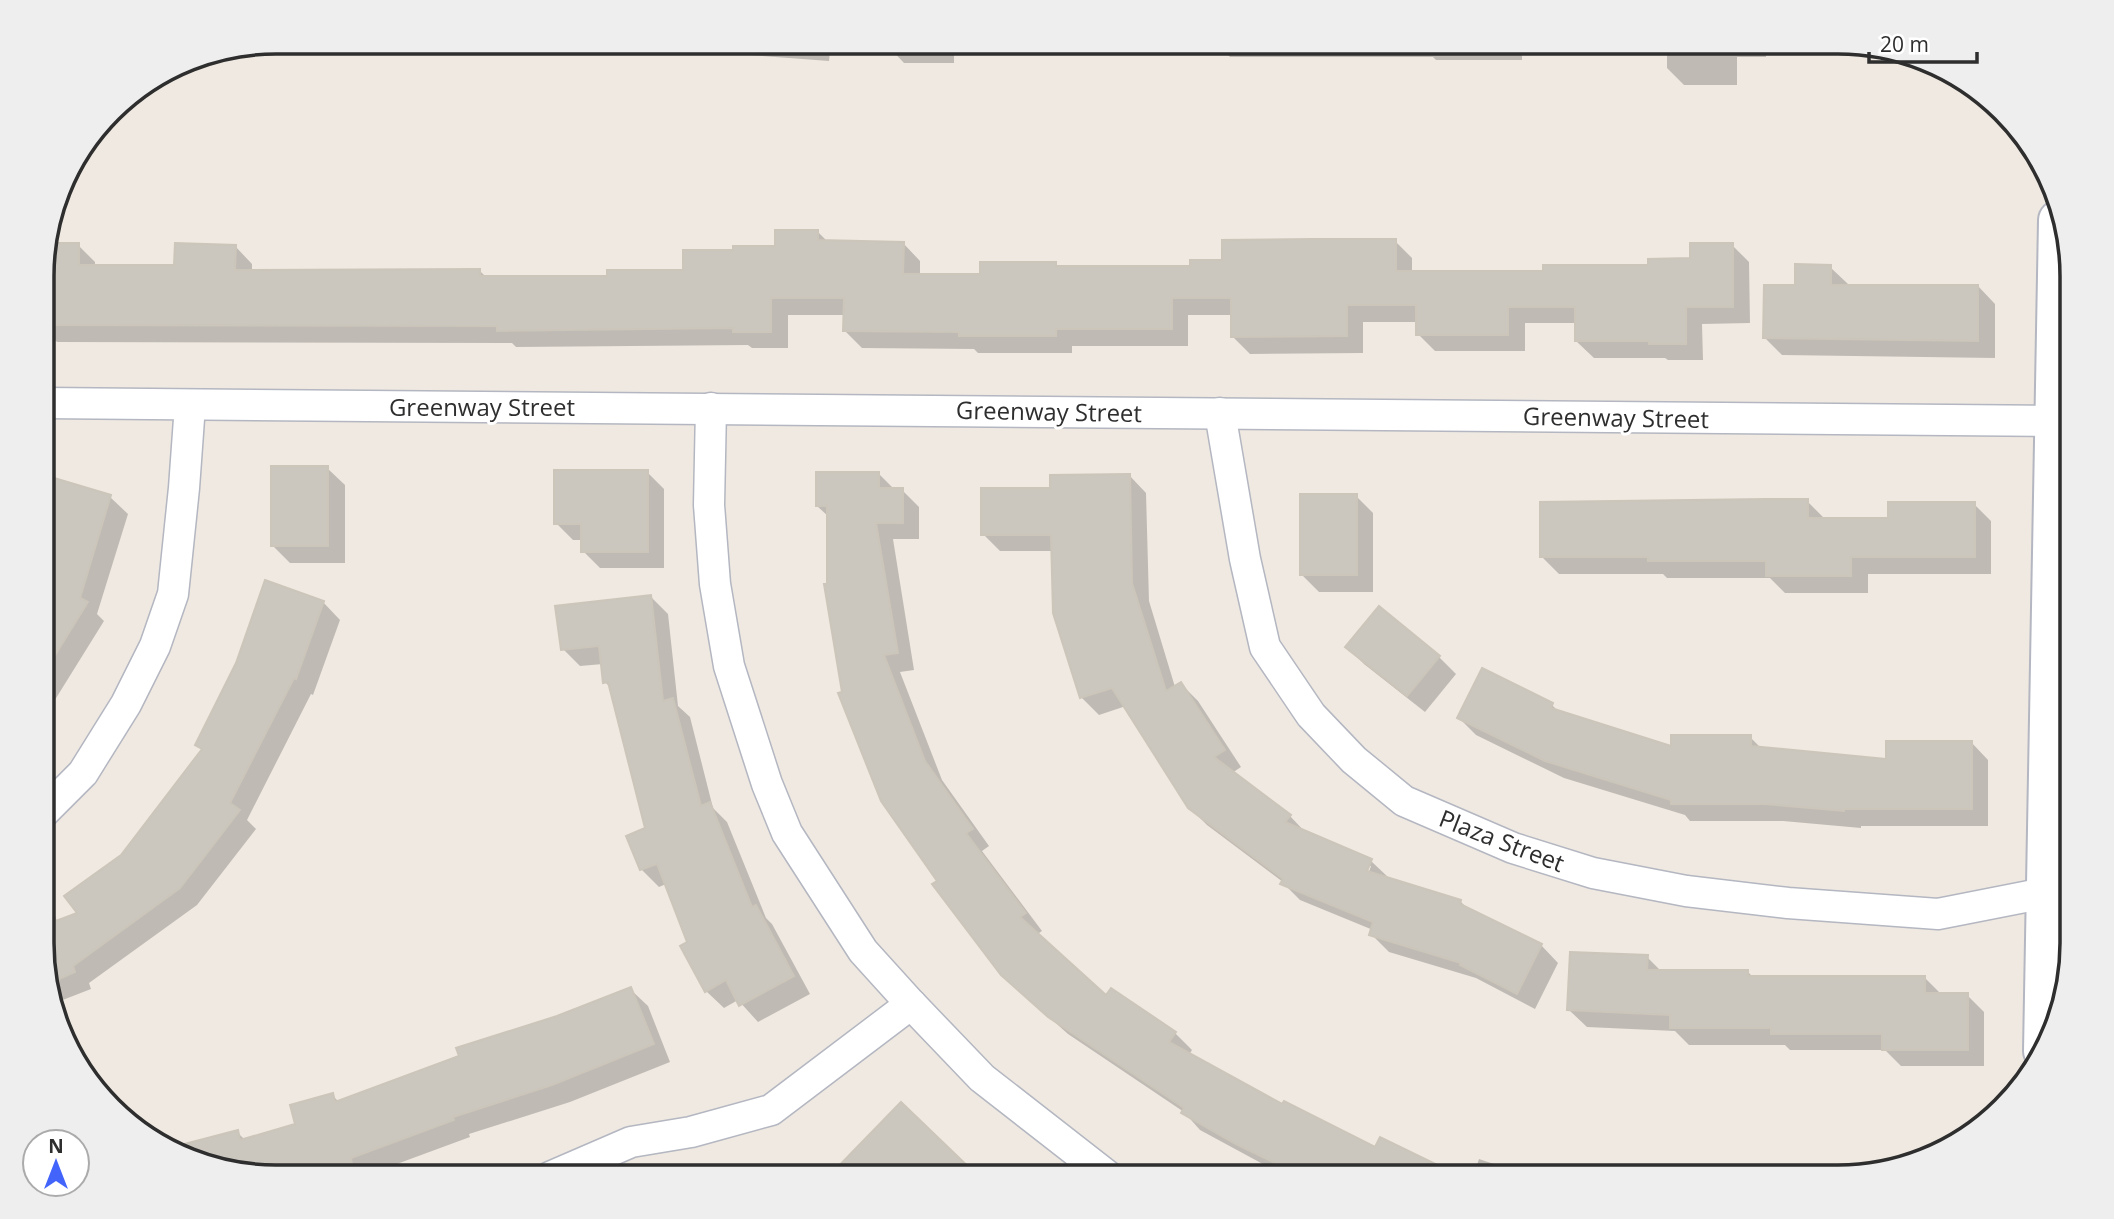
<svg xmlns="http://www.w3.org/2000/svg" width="2114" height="1219" font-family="'Open Sans',sans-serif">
<rect width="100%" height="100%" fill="#efe9e1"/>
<g fill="#0003" fill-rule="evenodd">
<path d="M 725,42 L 831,42 L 829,61 L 737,54 Z"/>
<path d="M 887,42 L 1522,42 L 1522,60 L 1436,60 L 1433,57 L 1230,57 L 1225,52 L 1072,52 L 1072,55 L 954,55 L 954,63 L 904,63 L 887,45 Z"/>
<path d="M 1667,42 L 1766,42 L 1766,57 L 1737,57 L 1737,85 L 1684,85 L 1667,68 Z"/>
<path d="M 817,231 L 828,242 L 903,243 L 920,261 L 920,276 L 982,276 L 1055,264 L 1059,268 L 1191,268 L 1224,261 L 1395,241 L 1412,258 L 1412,273 L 1545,273 L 1650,267 L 1692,260 L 1732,245 L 1749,262 L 1750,323 L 1702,324 L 1703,360 L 1668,360 L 1665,358 L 1594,358 L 1576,341 L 1576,323 L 1525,323 L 1525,351 L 1435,351 L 1418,334 L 1418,322 L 1363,322 L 1363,353 L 1250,354 L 1233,337 L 1233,315 L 1188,315 L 1188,346 L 1072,346 L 1072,353 L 978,353 L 974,349 L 862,348 L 845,331 L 845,315 L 788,315 L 788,348 L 752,348 L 748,345 L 516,347 L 512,343 L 57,342 L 51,336 L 44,336 L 44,245 L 78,245 L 95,262 L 95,267 L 176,267 L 235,246 L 252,264 L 252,272 L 479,270 L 486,277 L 609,277 L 685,272 L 735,252 L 777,248 Z"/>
<path d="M 1830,267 L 1848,284 L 1848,286 L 1978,286 L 1995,304 L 1995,358 L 1782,355 L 1765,338 L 1797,286 Z"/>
<path d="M 327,468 L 345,485 L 345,563 L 290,563 L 273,546 Z"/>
<path d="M 647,472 L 664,489 L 664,568 L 600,568 L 583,551 L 583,540 L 573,540 L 556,523 Z"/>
<path d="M 879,474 L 895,490 L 902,490 L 919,507 L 919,539 L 893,539 L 914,670 L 900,672 L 942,780 L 989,846 L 982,851 L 1042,931 L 1036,935 L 1107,998 L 1175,1033 L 1192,1050 L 1189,1055 L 1283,1106 L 1376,1149 L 1458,1177 L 1287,1177 L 1200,1130 L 1184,1112 L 1068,1034 L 1021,992 L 939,881 L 844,693 L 829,585 L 829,517 L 817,506 Z"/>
<path d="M 1129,475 L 1146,493 L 1149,601 L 1175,687 L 1181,684 L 1198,701 L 1241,767 L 1232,773 L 1290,816 L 1307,834 L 1371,861 L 1389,878 L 1460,901 L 1471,912 L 1541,945 L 1558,963 L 1535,1009 L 1476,978 L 1389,952 L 1371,934 L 1373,930 L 1300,900 L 1283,883 L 1283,882 L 1207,825 L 1189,807 L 1126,706 L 1099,715 L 1081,697 L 1054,551 L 1000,551 L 983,534 L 1052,490 ZM 1368,866 L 1371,866 L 1366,880 Z"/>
<path d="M 44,477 L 110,497 L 128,514 L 97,614 L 104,621 L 48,711 L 44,708 Z"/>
<path d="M 1356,496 L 1373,513 L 1373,592 L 1319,592 L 1301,574 Z"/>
<path d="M 1807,501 L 1824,518 L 1890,520 L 1974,504 L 1991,521 L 1991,574 L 1868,574 L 1868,593 L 1785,593 L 1770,578 L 1667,578 L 1663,574 L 1559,574 L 1541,556 Z"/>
<path d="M 651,597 L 668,614 L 678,706 L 690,717 L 713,808 L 727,822 L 766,918 L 772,924 L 810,994 L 758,1022 L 738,1000 L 724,1008 L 706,991 L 666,884 L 659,887 L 641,869 L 647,829 L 611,688 L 605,682 L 603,664 L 580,666 L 563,649 Z"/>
<path d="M 323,602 L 340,620 L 313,695 L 311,694 L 247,820 L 256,829 L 197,905 L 89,983 L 91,989 L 55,1003 L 44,973 L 44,928 L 79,914 L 203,751 L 197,745 Z"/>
<path d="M 1347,647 L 1439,657 L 1456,674 L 1425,712 L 1364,664 Z"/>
<path d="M 1552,705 L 1559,712 L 1673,748 L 1750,737 L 1762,749 L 1888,760 L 1971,742 L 1988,760 L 1988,826 L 1861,826 L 1861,828 L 1783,821 L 1690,821 L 1685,815 L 1564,778 L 1476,735 L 1459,718 Z"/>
<path d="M 1647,957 L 1662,972 L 1748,972 L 1753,977 L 1924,977 L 1942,995 L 1967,995 L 1984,1012 L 1984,1066 L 1901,1066 L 1885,1050 L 1790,1050 L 1785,1045 L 1689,1045 L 1675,1031 L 1587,1027 L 1569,1010 Z"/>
<path d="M 630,989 L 648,1006 L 670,1062 L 570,1102 L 469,1134 L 470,1137 L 367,1175 L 367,1177 L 276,1177 L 173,1149 L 237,1132 L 245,1140 L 297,1125 L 332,1095 L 339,1102 Z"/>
<path d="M 1479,1159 L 1533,1177 L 1473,1177 Z"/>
</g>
<g fill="#cbc7bf" stroke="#cbc5ba" stroke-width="2">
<path d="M 775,230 L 818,230 L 818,240 L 904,242 L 903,274 L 980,274 L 980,262 L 1056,262 L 1056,266 L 1190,266 L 1190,260 L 1222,260 L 1222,240 L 1313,239 L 1396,239 L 1396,271 L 1543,271 L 1543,265 L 1648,265 L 1648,259 L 1690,258 L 1690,243 L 1733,243 L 1733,307 L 1686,307 L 1686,344 L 1649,344 L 1649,341 L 1575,341 L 1575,307 L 1508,307 L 1508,335 L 1416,335 L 1416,305 L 1347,305 L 1347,336 L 1231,337 L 1231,298 L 1172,298 L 1172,329 L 1056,329 L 1056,336 L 959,336 L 959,332 L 843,331 L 844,298 L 771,298 L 771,332 L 733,332 L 733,328 L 497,331 L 497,326 L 44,325 L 45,243 L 79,243 L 79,265 L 174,265 L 175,243 L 236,245 L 235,270 L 480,269 L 480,276 L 607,276 L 607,270 L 683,270 L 683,250 L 733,250 L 733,246 L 775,246 Z"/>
<path d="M 1795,264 L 1831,265 L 1831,285 L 1978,285 L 1978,341 L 1763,338 L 1764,285 L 1795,285 Z"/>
<rect x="271" y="466" width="57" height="80"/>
<path d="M 554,470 L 648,470 L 648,552 L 581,552 L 581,524 L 554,524 Z"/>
<path d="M 816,472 L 879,472 L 879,488 L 903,488 L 903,523 L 876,523 L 898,653 L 884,655 L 925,761 L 973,829 L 966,833 L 1026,913 L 1020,917 L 1106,995 L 1111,988 L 1176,1032 L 1169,1042 L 1282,1104 L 1284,1101 L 1375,1147 L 1380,1137 L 1462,1177 L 1303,1177 L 1236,1144 L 1181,1113 L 1184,1108 L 1048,1017 L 1001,975 L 932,884 L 937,881 L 881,801 L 838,693 L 842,692 L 824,584 L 827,584 L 827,506 L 816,506 Z"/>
<path d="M 1130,474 L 1132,583 L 1166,691 L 1181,682 L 1225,750 L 1214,757 L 1291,815 L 1285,822 L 1372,859 L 1367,871 L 1461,900 L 1460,904 L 1542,944 L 1517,994 L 1460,965 L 1461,963 L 1369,935 L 1373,922 L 1280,884 L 1283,879 L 1188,808 L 1112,688 L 1080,698 L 1053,613 L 1051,535 L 981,535 L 981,488 L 1050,488 L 1050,475 Z"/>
<path d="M 44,475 L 111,495 L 80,598 L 88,602 L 44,673 Z"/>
<rect x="1300" y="494" width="57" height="81"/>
<path d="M 1766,499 L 1808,499 L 1808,518 L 1888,518 L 1888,502 L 1975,502 L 1975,557 L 1851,557 L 1851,576 L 1766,576 L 1766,561 L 1648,561 L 1648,557 L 1540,557 L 1540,502 Z"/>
<path d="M 265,580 L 324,601 L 296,679 L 294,678 L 230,803 L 240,810 L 180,888 L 73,966 L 75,972 L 48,984 L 44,973 L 44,898 L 47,897 L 56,921 L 77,913 L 64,896 L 121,855 L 202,749 L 195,745 L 236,663 Z"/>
<path d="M 651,595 L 663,701 L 673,698 L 701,806 L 710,802 L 752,907 L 756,905 L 794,976 L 739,1006 L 726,980 L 705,992 L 680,946 L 687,942 L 657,864 L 640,870 L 626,836 L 645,828 L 608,682 L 603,683 L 599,646 L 561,650 L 555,606 Z"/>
<path d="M 1379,606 L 1440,656 L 1407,696 L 1345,647 Z"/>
<path d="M 1482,668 L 1553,703 L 1551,708 L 1671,746 L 1671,735 L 1751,735 L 1751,746 L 1886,759 L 1886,741 L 1972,741 L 1972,809 L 1844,809 L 1844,811 L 1765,804 L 1671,804 L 1671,800 L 1545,761 L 1457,718 Z"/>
<path d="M 1570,952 L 1648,955 L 1647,970 L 1748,970 L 1748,976 L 1925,976 L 1925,993 L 1968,993 L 1968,1050 L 1882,1050 L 1882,1034 L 1771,1034 L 1771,1028 L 1670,1028 L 1670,1015 L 1567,1010 Z"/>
<path d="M 631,987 L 654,1044 L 552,1085 L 453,1117 L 454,1120 L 351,1158 L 352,1165 L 307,1177 L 276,1177 L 169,1148 L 238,1130 L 240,1140 L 295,1124 L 290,1105 L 333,1093 L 335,1102 L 459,1056 L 456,1048 L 557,1016 Z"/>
<path d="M 901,1102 L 979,1177 L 828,1177 Z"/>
</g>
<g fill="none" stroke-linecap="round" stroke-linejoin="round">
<defs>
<g id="minor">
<path d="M 44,403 L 2054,421"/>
<path d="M 711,408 L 709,505 L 715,584 L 729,666 L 767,784 L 787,833 L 863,951 L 911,1004 L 982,1078 L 1109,1177"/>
<path d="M 1220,413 L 1245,559 L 1265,647 L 1311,715 L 1354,760 L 1404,801 L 1513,848 L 1593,873 L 1686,891 L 1788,903 L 1938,914 L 2045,893"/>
<path d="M 44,812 L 83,773 L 126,704 L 155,646 L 173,594 L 184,488 L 190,405"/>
<path d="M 550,1177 L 631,1142 L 691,1132 L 771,1110 L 911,1004"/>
</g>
<path id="secondary" d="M 2043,1051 L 2058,220"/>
</defs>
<use href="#minor" stroke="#b4b7c1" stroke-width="33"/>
<use href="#secondary" stroke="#b4b7c1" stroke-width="42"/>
<use href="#minor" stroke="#fff" stroke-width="30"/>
<use href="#secondary" stroke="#fff" stroke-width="38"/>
</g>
<g text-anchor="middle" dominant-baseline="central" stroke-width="6" stroke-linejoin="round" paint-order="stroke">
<g font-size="24" fill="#2e2e2e" stroke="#fff">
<text x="482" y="406">Greenway Street</text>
<text transform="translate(1049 411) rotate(1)">Greenway Street</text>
<text transform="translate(1616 417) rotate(1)">Greenway Street</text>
<text transform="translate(1502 840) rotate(21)">Plaza Street</text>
</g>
</g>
<path d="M0 0H2114V1219H0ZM276 54H1838A222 222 0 0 1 2060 276V943A222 222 0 0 1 1838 1165H276A222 222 0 0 1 54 943V276A222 222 0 0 1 276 54Z" fill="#eee" fill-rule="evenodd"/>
<path fill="none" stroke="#2e2e2e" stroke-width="3.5" d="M276 54H1838A222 222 0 0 1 2060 276V943A222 222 0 0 1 1838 1165H276A222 222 0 0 1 54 943V276A222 222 0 0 1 276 54Z"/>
<g transform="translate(56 1163)"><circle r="33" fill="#ffffff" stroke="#ababab" stroke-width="2"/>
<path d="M0-5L12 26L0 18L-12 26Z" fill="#4264fb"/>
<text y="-10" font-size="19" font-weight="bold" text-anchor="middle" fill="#2e2e2e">N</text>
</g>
<path d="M1869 52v10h108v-10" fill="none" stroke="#2e2e2e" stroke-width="3.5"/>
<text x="1880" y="52" font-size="21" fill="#2e2e2e" stroke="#ffffff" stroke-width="5" paint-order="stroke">20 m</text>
</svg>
